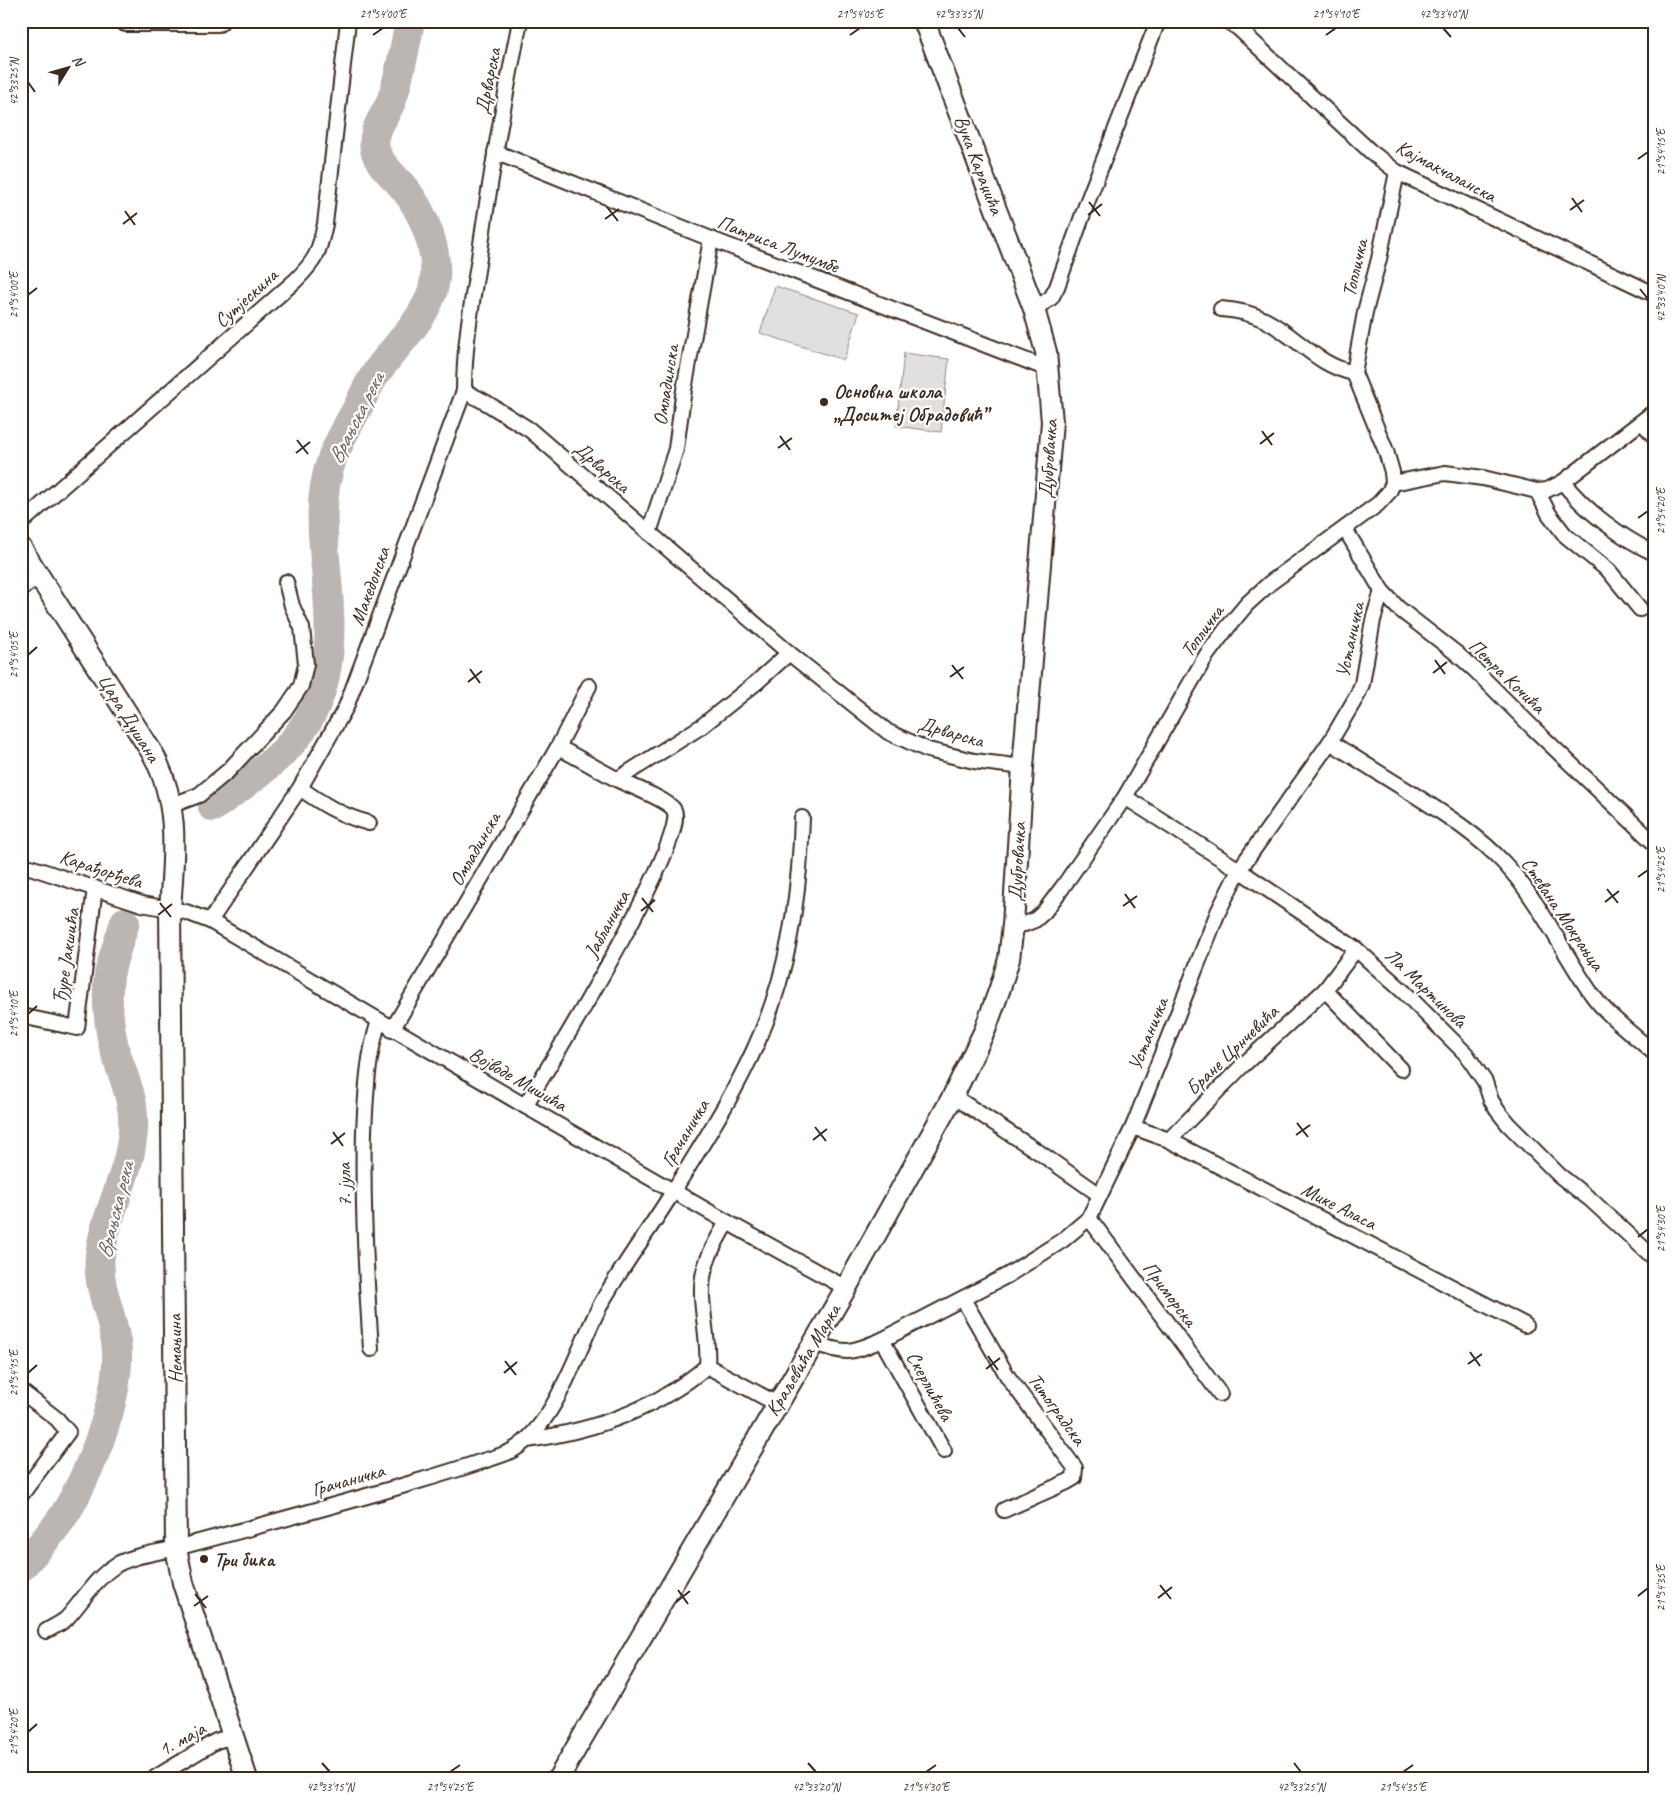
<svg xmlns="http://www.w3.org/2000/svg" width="1675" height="1800" font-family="Caveat,sans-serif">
<rect width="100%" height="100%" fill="#fff"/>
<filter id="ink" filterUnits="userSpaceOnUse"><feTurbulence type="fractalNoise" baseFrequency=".02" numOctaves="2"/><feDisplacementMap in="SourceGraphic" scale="10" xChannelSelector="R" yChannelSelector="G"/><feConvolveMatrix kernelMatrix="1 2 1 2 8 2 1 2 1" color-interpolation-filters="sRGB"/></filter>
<g filter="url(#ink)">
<g fill="#e2e0de" stroke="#8e857e">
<path d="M 775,286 L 859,313 L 844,360 L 760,333 Z"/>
<path d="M 904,353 L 949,359 L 941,432 L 896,426 Z"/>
</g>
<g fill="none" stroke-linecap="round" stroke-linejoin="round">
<g stroke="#bcb6b3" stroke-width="30">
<path d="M 213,807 C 237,789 265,771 286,749 C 336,698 332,634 326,569 C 322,531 319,495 332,459 C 339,441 349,423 358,407 C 363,396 368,385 375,375 C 394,345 432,315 435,278 C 438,248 422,210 404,188 C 394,176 378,164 375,149 C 371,130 386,116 392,99 C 400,75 405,47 410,21"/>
<path d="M 21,1567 C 40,1546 61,1524 74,1498 C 95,1458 119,1397 117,1351 C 115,1318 96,1288 100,1255 C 106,1208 136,1165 133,1116 C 132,1092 120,1070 114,1047 C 109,1027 106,997 109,976 C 112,958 120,939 125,922"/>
</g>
<defs>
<g id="street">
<path d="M 520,21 C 504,100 490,179 479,258 C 472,302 464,346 464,391 L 485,402 L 530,430 L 789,653 L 888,732 L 928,750 L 974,761 L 1023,767"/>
<path d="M 1227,21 L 1238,28 L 1370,151 L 1397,172 L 1654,294"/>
<path d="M 495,152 L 711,239 L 1048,369"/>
<path d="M 1034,309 L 1051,298 L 1057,287 L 1088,200 L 1158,21"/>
<path d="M 1221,309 C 1236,310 1251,313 1265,320 C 1298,337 1316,365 1354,373"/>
<path d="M 1642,422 L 1654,436"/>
<path d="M 1563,482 C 1584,510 1622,538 1654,553"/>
<path d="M 1393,483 L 1445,473 L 1483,478 L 1537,491 L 1547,490 L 1563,482 L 1654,412"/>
<path d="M 1537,491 L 1549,514 L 1565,535 L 1609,571 L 1640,609"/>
<path d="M 21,523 L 296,280 C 317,259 319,252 325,224 L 348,21"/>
<path d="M 1345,529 L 1382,591 L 1398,608 L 1456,653 L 1474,669 L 1533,728 L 1654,843"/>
<path d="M 649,533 L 676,449 L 683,396 L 711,239"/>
<path d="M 21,589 L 39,576"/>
<path d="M 1330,742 C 1357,759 1385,777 1413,794 C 1446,815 1478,835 1504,863 C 1540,901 1561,950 1591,993 C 1606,1015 1634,1035 1654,1053"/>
<path d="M 618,779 L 702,726 L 757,682 L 789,653"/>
<path d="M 300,788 C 322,804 342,816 369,823"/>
<path d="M 1125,797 L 1239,870 L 1356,949 L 1405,993 L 1466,1054 L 1485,1082 L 1491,1100 L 1497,1110 L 1508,1124 L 1559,1175 L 1591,1200 L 1654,1258"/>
<path d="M 172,805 L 199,795 L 228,771 L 284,711 L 301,686 L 306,664 L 302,628 L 292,606 L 286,582"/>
<path d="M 21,864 L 142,904 L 186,912 L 210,921 L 525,1106 L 727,1222 L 846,1288"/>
<path d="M 210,921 L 300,788 L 346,707 L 464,391"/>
<path d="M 1013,925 L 1025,924 L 1035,920 L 1044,912 L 1062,888 L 1125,797 L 1206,656 L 1227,628 L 1247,604 L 1270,583 L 1378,504 L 1389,492 L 1393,483 L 1392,472 L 1386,451 L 1354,373 L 1365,312 L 1379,259 L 1397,172"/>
<path d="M 1325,990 L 1401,1069"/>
<path d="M 21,1016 L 77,1028 L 95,888"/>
<path d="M 392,1030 L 558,747 L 589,686"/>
<path d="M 953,1096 L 1040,1153 L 1100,1195"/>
<path d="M 525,1106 C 547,1069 690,838 674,810 C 668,800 631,786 618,780 C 598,769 578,758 558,747"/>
<path d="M 1133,1127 L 1169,1140 L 1525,1325"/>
<path d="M 1169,1140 L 1242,1066 L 1325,990 L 1356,949"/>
<path d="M 1089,1218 L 1220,1394"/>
<path d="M 963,1299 L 1008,1377 L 1075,1468 L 1074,1478 L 1067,1482 L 1004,1510"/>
<path d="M 882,1340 L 944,1451"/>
<path d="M 814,1343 C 847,1355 850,1353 882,1340 L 1008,1275 L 1063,1240 L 1089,1218 L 1133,1127 L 1218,912 L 1239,870 L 1330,742 L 1357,696 L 1362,684 L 1373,620 L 1382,591"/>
<path d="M 371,1349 C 366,1277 362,1203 364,1131 C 366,1094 367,1057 379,1021"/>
<path d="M 707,1366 C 710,1336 697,1300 704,1272 C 708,1254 718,1238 727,1222"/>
<path d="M 21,1391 L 57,1419 L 68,1432 L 21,1495"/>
<path d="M 527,1440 C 593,1431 656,1410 707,1366 L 777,1404"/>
<path d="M 46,1631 C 53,1627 60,1624 66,1619 C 83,1601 94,1579 116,1565 C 133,1555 157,1553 176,1548 C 255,1527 334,1506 412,1483 C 436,1476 459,1469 483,1461 C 493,1458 504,1455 513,1450 C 557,1424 578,1346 602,1302 C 624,1263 651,1228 674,1190 C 711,1130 751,1069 773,1002 C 793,943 800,880 802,818"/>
<path d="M 153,1779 L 216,1741 L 233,1736"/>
</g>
<g id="secondary">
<path d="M 126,21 L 218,21"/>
<path d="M 21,548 L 153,754 C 180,805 174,853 170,909 L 176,1548 L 183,1583 L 247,1779"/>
<path d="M 558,1779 L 846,1288 L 953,1096 L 985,1030 L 1000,988 L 1009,959 L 1013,925 L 1023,767 L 1052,422 L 1046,352 L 1034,309 L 924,21"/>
</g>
</defs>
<use href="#street" stroke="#3b2a1e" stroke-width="18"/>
<use href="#secondary" stroke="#3b2a1e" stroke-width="24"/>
<use href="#street" stroke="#fff" stroke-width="14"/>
<use href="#secondary" stroke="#fff" stroke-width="20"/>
</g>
</g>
<path fill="none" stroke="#3b2a1e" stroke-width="2" d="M 958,28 L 965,37M 1443,28 L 1451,37M 373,35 L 383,28M 850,35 L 860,28M 1326,35 L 1336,28M 28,82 L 35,92M 1638,159 L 1648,152M 1572,198 L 1582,212M 1089,202 L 1100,216M 607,207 L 618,221M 1570,210 L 1584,200M 125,211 L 135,225M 1088,215 L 1102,204M 605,219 L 619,209M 123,224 L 137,213M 1640,289 L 1648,299M 28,295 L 37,288M 1262,431 L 1272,445M 780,436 L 790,450M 297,440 L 308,454M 1260,444 L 1274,433M 778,448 L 792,438M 296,453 L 310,442M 1638,518 L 1648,511M 28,655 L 37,647M 1435,660 L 1445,674M 952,665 L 963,679M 470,669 L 480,683M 1433,673 L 1447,662M 950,677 L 964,667M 468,682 L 482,671M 1638,877 L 1648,870M 1607,889 L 1618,903M 1125,894 L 1135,908M 642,898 L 653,912M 1605,902 L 1619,891M 160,903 L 171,917M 1123,906 L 1137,896M 641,911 L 655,900M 158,915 L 172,904M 28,1014 L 37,1006M 1297,1123 L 1308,1137M 815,1127 L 826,1141M 333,1132 L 343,1146M 1296,1135 L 1310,1125M 813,1140 L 827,1129M 331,1144 L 345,1133M 1638,1237 L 1648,1229M 1470,1352 L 1480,1366M 988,1356 L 998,1370M 505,1361 L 516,1375M 1468,1364 L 1482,1354M 986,1369 L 1000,1358M 28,1373 L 37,1365M 504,1373 L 517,1362M 1160,1585 L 1171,1599M 678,1590 L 688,1604M 195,1594 L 206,1608M 1638,1596 L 1648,1588M 1158,1598 L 1172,1587M 676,1602 L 690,1591M 194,1606 L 208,1596M 28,1732 L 37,1724M 322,1763 L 330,1772M 808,1763 L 816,1772M 1294,1763 L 1301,1772M 450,1772 L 460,1765M 926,1772 L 936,1765M 1403,1772 L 1413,1765"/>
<g fill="#3b2a1e" stroke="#fff" stroke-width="2">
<circle cx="824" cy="402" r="5"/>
<circle cx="204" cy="1559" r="5"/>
</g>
<g text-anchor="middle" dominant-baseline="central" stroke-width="4.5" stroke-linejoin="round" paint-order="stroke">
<g font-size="20" fill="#3b2a1e" stroke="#fff">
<text transform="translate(488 81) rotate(-79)">Дрварска</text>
<text transform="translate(979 165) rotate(69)">Вука Караџића</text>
<text transform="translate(1446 171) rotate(28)">Кајмакчаланска</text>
<text transform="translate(778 244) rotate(21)">Патриса Лумумбе</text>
<text transform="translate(1355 268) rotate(-77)">Топличка</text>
<text transform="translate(246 298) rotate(-42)">Сутјескина</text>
<text transform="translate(666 385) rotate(-81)">Омладинска</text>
<text transform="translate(1048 459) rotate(-86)">Дубровачка</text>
<text transform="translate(602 467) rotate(41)">Дрварска</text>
<text transform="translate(370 586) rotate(-70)">Македонска</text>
<text transform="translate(1202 631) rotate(-54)">Топличка</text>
<text transform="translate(1350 640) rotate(-78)">Устаничка</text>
<text transform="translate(1507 676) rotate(44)">Петра Кочића</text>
<text transform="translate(129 718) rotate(58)">Цара Душана</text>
<text transform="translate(951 732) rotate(16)">Дрварска</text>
<text transform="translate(475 849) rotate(-60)">Омладинска</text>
<text transform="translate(1017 862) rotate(-87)">Дубровачка</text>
<text transform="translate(101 869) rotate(18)">Карађорђева</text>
<text transform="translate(1563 914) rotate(56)">Стевана Мокрањца</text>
<text transform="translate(607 924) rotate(-61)">Јабланичка</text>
<text transform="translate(66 956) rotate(-82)">Ђуре Јакшића</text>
<text transform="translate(1426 988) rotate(44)">Ла Мартинова</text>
<text transform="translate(1148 1034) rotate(-68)">Устаничка</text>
<text transform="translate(1232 1050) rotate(-44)">Бране Црнчевића</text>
<text transform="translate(518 1079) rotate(30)">Војводе Мишића</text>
<text transform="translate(685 1133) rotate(-59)">Грачаничка</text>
<text transform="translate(344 1185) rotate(-91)">7. јула</text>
<text transform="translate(1339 1206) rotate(27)">Мике Аласа</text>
<text transform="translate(1170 1294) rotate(53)">Приморска</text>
<text transform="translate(175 1349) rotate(-91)">Немањина</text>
<text transform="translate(803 1360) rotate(-59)">Краљевића Марка</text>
<text transform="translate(930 1386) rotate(61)">Скерлићева</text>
<text transform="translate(1057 1409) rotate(54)">Титоградска</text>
<text transform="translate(348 1480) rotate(-16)">Грачаничка</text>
<text transform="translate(182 1739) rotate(-29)">1. маја</text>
</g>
<g font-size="20" font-weight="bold" fill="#3b2a1e" stroke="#fff" text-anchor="start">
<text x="834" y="391">Основна школа<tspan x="834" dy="23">„Доситеј Обрадовић”</tspan></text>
<text x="214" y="1559">Три бика</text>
</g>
<g font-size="21" font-style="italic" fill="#685b52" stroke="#fff">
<text transform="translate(356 418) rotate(-63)">Врањска река</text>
<text transform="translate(115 1210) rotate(-76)">Врањска река</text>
</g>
</g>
<rect width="1675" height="1800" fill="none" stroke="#fff" stroke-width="55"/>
<g transform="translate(68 68) rotate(53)" stroke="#ffffff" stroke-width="4" paint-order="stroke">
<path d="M0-4L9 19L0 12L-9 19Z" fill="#3b2a1e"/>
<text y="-8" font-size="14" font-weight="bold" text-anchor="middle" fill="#3b2a1e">N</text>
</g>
<rect x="28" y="28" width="1620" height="1744" fill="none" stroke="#3b2a1e" stroke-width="2"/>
<g font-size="12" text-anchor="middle" fill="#3b2a1e">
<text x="383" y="18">21°54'00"E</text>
<text x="860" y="18">21°54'05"E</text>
<text x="958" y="18">42°33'35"N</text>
<text x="1336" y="18">21°54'10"E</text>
<text x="1443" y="18">42°33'40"N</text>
<text transform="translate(14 82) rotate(-90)" y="4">42°33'25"N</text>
<text transform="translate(1661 152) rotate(-90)" y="4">21°54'15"E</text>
<text transform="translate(14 295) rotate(-90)" y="4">21°54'00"E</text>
<text transform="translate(1661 299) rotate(-90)" y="4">42°33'40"N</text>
<text transform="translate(1661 511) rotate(-90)" y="4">21°54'20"E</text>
<text transform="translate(14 655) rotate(-90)" y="4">21°54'05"E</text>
<text transform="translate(1661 870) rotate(-90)" y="4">21°54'25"E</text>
<text transform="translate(14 1014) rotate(-90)" y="4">21°54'10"E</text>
<text transform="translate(1661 1229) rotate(-90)" y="4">21°54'30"E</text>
<text transform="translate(14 1373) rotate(-90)" y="4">21°54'15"E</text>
<text transform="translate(1661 1588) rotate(-90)" y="4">21°54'35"E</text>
<text transform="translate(14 1732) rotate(-90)" y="4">21°54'20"E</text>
<text x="330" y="1791">42°33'15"N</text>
<text x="450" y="1791">21°54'25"E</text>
<text x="816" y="1791">42°33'20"N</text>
<text x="926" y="1791">21°54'30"E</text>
<text x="1301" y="1791">42°33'25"N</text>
<text x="1403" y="1791">21°54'35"E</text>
</g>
</svg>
